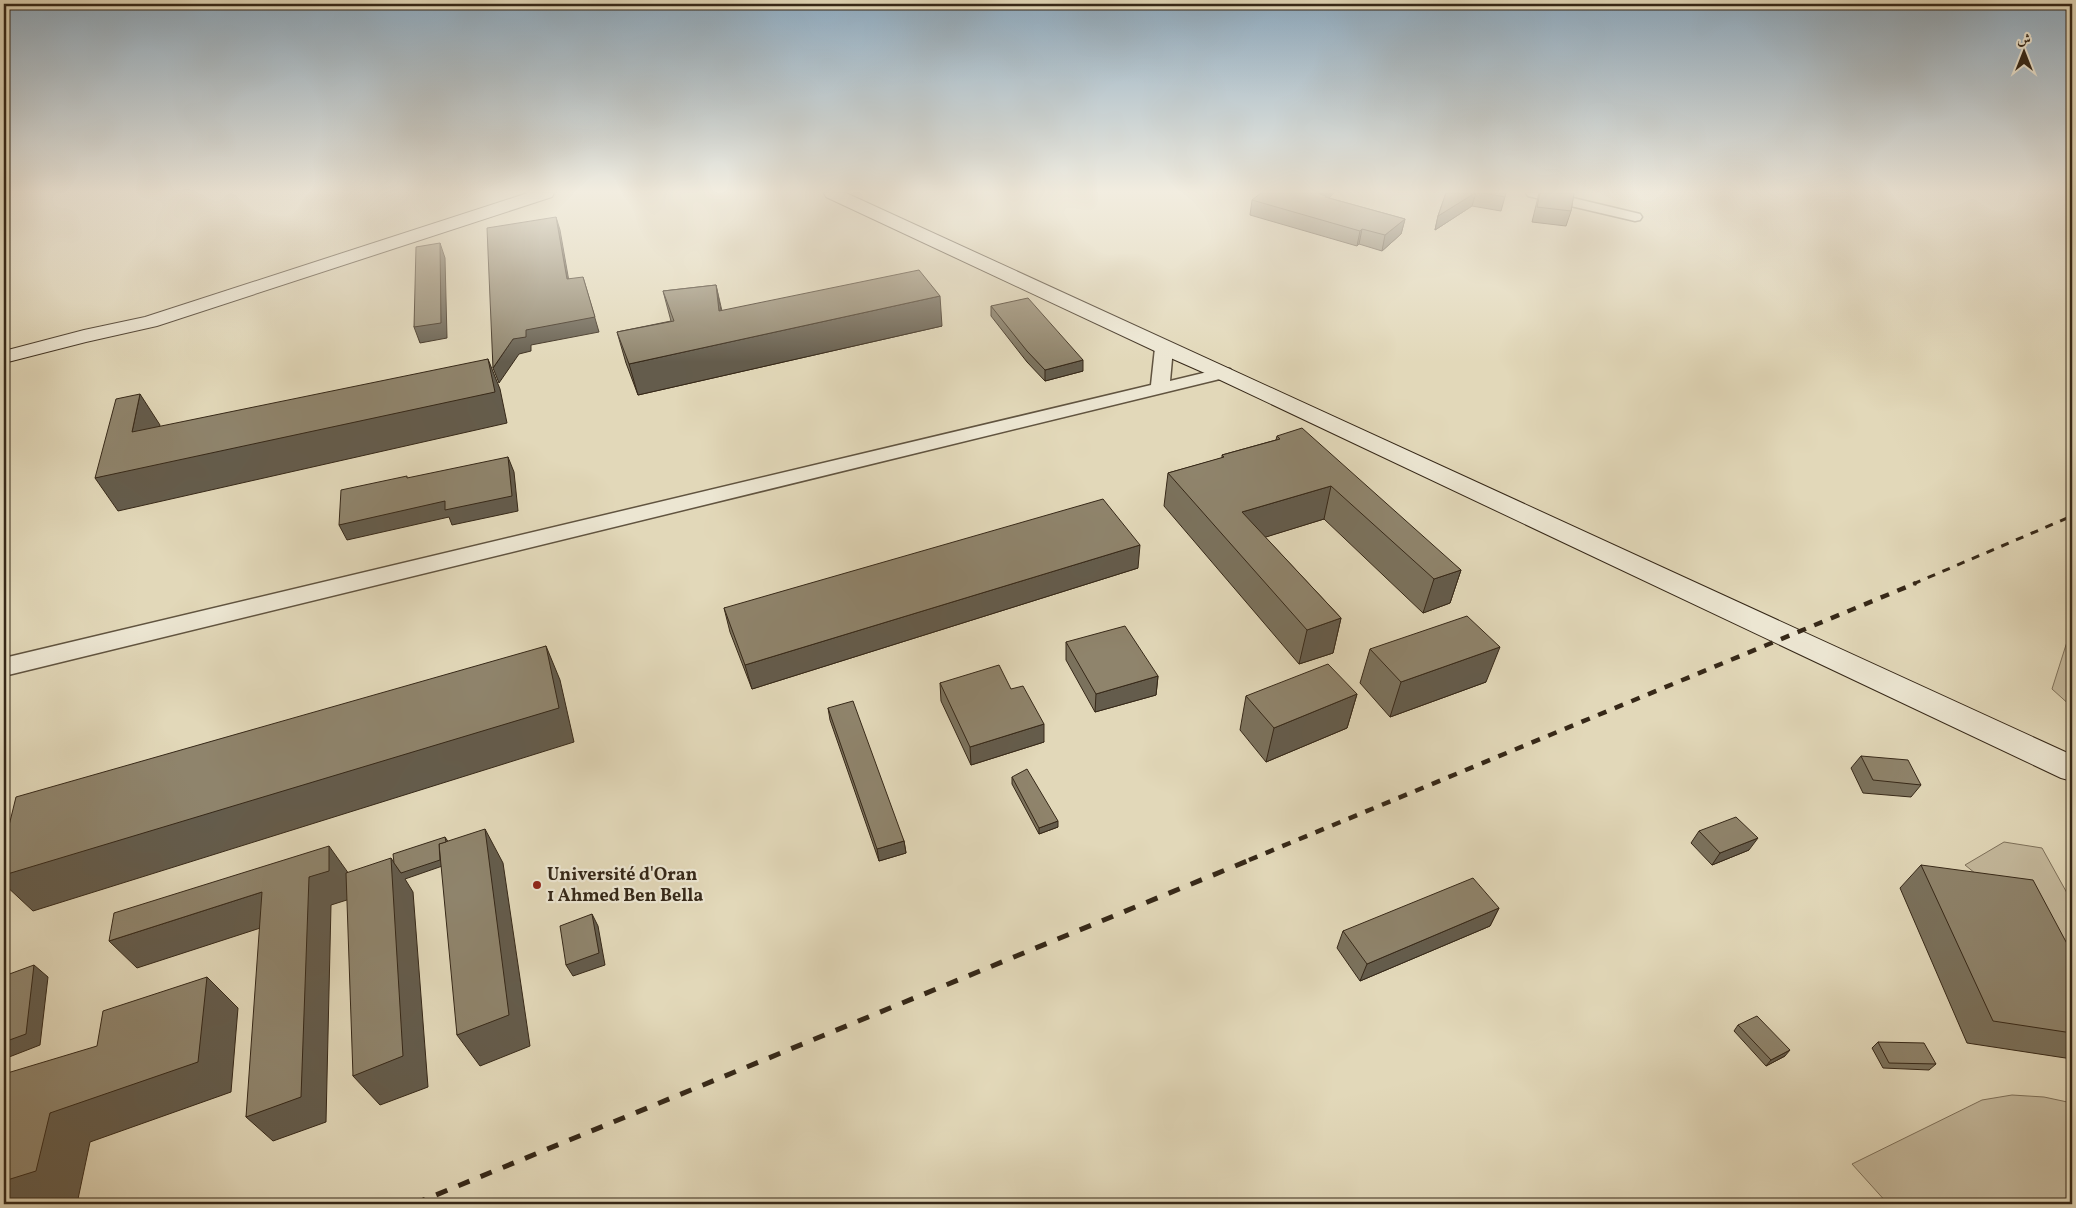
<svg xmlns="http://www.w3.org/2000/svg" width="2076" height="1208" font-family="Vollkorn,Amiri,serif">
<rect width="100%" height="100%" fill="#e2d8b9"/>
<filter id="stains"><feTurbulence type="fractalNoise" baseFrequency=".004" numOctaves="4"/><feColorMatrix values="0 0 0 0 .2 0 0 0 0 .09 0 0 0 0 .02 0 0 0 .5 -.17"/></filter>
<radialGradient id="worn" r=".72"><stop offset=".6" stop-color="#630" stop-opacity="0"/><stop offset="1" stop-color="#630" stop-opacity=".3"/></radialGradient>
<g fill="#c5ba9e" stroke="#7e715b">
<path d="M 2072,626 L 2072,707 L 2052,689 Z"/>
<path d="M 2004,842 L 2042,848 L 2072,902 L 2072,1013 L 2017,907 L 1965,865 Z"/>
<path d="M 2012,1095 L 2044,1097 L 2072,1103 L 2072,1204 L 1888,1204 L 1852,1164 L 1982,1100 Z"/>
</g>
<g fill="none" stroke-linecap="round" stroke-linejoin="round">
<defs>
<g id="street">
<path d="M 1526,193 L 1552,193 L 1640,214 L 1642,217 L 1640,220 L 1635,221 L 1528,196 Z"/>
<path d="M 1164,343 L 1170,344 L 1173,348 L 1170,381 L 1224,368 L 1230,369 L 1233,373 L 1230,377 L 1224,378 L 4,676 L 4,658 L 1151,385 L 1155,348 L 1158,344 Z"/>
</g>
<g id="secondary">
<path d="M 528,193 L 554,193 L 552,197 L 157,326 L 86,342 L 4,363 L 4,351 L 84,330 L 145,317 Z"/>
<path d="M 824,193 L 846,193 L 2072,755 L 2072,781 L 2061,778 L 1216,378 L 1157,352 L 826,197 Z"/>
</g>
</defs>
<use href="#street" stroke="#615440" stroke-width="3"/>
<use href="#secondary" stroke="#362818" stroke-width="2"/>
<use href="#street" fill="#ece6d2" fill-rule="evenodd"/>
<use href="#secondary" fill="#ece6d2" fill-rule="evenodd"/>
<path stroke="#362818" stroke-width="3" stroke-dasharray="8 8" stroke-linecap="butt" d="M 1913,584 L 2072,516"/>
<path stroke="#362818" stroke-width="4.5" stroke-dasharray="9 9" stroke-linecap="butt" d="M 1249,860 L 1916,583"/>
<path stroke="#362818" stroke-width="5" stroke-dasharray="12 12" stroke-linecap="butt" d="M 414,1204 L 1252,859"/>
</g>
<g fill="#7b725d" stroke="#362818">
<path d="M 1334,193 L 1329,198 L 1405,219 L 1401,234 L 1382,251 L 1359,244 L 1357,246 L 1250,215 L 1252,200 Z"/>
<path d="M 1446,193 L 1506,193 L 1501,211 L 1472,206 L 1435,230 L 1438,216 Z"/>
<path d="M 1539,193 L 1574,193 L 1571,211 L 1566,226 L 1532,222 Z"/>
<path d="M 716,285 L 722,311 L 942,326 L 638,395 L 626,363 L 617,332 L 671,321 L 663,291 Z"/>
<path d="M 991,306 L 1083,371 L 1045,381 L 1027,362 L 991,316 Z"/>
<path d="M 1277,436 L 1461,570 L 1450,603 L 1423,613 L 1324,519 L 1265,537 L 1341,618 L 1333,653 L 1299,664 L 1164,506 L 1168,473 L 1222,458 L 1222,455 L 1276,440 Z"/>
<path d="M 1138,568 L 752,689 L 730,632 L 724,608 Z"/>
<path d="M 1066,642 L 1158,676 L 1156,695 L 1095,712 L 1066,660 Z"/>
<path d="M 1370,649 L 1486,682 L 1390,717 L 1360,683 Z"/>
<path d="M 940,683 L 1011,689 L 1044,742 L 971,765 L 941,701 Z"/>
<path d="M 1357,694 L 1347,728 L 1266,762 L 1240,730 L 1246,696 Z"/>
<path d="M 828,708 L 904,841 L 906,853 L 879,861 L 830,720 Z"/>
<path d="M 1861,756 L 1921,785 L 1911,797 L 1863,793 L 1851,768 Z"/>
<path d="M 1012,777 L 1058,827 L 1039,834 L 1012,784 Z"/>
<path d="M 1699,831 L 1749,850 L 1712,865 L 1691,843 Z"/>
<path d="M 1921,865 L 2072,953 L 2072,1059 L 1967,1043 L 1900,888 Z"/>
<path d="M 1499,908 L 1490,926 L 1360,981 L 1337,948 L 1343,931 Z"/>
<path d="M 1738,1025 L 1785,1056 L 1766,1066 L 1734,1031 Z"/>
<path d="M 1878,1042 L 1936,1064 L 1929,1070 L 1883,1068 L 1872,1048 Z"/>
</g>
<g fill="#645c4c" stroke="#362818">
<path d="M 1321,193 L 1334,193 L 1318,209 Z"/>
<path d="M 1475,193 L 1476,193 L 1472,206 L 1435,230 L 1438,216 Z"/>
<path d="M 556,217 L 560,230 L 571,293 L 567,279 Z"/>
<path d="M 1405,219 L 1401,234 L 1382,251 L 1385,235 Z"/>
<path d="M 1362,229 L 1359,244 L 1357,246 L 1360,231 Z"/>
<path d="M 440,243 L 445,258 L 447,338 L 420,343 L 414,327 Z"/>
<path d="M 583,277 L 599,332 L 531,345 L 531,351 L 519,354 L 499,383 L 493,368 L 513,339 L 526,330 Z"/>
<path d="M 716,285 L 722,315 L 719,311 Z"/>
<path d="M 940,296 L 942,326 L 638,395 L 629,364 Z"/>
<path d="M 488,359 L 500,389 L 507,423 L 118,511 L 95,478 Z"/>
<path d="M 1083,360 L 1083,371 L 1045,381 L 1045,370 Z"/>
<path d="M 140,394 L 160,425 L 152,464 L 132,432 Z"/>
<path d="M 508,457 L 514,472 L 518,511 L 452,525 L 449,517 L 347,540 L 339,525 Z"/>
<path d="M 1331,486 L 1324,519 L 1237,546 L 1242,512 Z"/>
<path d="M 1140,545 L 1138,568 L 752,689 L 745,665 Z"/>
<path d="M 1461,570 L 1450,603 L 1423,613 L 1434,579 Z"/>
<path d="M 1341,618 L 1333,653 L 1299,664 L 1307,630 Z"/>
<path d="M 546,646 L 560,680 L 574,742 L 33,911 L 4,884 L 4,875 Z"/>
<path d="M 1500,647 L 1486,682 L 1390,717 L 1401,682 Z"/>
<path d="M 1158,676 L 1156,695 L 1095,712 L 1096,694 Z"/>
<path d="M 1357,694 L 1347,728 L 1266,762 L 1274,728 Z"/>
<path d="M 1044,724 L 1044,742 L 971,765 L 970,747 Z"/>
<path d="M 1058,821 L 1058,827 L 1039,834 L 1039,828 Z"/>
<path d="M 485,829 L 503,863 L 530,1046 L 480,1066 L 457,1035 Z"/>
<path d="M 445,837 L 449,843 L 451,863 L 405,879 L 413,892 L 428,1087 L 380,1105 L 353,1076 L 391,858 L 401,873 Z"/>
<path d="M 1758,838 L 1749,850 L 1712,865 L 1720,853 Z"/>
<path d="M 904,841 L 906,853 L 879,861 L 877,849 Z"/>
<path d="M 329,846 L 349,874 L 350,899 L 331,905 L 326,1122 L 273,1141 L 246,1117 L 309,877 Z"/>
<path d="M 262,892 L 285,920 L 137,968 L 109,941 Z"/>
<path d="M 1499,908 L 1490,926 L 1360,981 L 1367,964 Z"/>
<path d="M 592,914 L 598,926 L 605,965 L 573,976 L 566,965 Z"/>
<path d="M 34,965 L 48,977 L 40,1045 L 4,1059 L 4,1042 Z"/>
<path d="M 207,977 L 238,1008 L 231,1092 L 90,1142 L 78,1199 L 61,1204 L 4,1204 L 4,1181 L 50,1113 Z"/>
<path d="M 1790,1050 L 1785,1056 L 1766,1066 L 1771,1060 Z"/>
</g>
<g fill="#8f846c" stroke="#362818">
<path d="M 1261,193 L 1321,193 L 1320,194 L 1326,196 L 1325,197 L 1405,219 L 1385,235 L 1362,229 L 1360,231 L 1252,200 Z"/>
<path d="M 1446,193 L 1475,193 L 1438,216 Z"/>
<path d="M 1483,193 L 1506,193 L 1505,197 Z"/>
<path d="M 1540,193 L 1574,193 L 1571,211 L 1537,207 Z"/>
<path d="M 556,217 L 567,279 L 583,277 L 595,317 L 526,330 L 526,337 L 513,339 L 493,368 L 487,228 Z"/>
<path d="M 440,243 L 441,323 L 414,327 L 416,247 Z"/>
<path d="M 919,270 L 940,296 L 629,364 L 617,332 L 674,321 L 663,291 L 716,285 L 719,311 Z"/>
<path d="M 1028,298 L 1083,360 L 1045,370 L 1027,351 L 991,306 Z"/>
<path d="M 488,359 L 495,392 L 95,478 L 116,399 L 140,394 L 132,432 Z"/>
<path d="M 1302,428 L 1461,570 L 1434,579 L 1331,486 L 1242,512 L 1341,618 L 1307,630 L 1168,473 L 1224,457 L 1222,455 L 1280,439 L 1277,436 Z"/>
<path d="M 508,457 L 512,496 L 445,510 L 445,501 L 339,525 L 341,490 L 407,476 L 407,478 Z"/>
<path d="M 1103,499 L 1140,545 L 745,665 L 724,608 Z"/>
<path d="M 1467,616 L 1500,647 L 1401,682 L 1370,649 Z"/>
<path d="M 1125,626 L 1158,676 L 1096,694 L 1066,642 Z"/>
<path d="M 546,646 L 559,708 L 4,875 L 4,846 L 16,797 Z"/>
<path d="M 1328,664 L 1357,694 L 1274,728 L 1246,696 Z"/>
<path d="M 999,665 L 1011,689 L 1023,686 L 1044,724 L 970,747 L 940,683 Z"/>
<path d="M 853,701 L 904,841 L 877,849 L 828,708 Z"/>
<path d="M 1861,756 L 1908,760 L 1921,785 L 1873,780 Z"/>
<path d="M 1027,769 L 1058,821 L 1039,828 L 1012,777 Z"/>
<path d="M 1736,817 L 1758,838 L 1720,853 L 1699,831 Z"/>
<path d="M 485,829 L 509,1015 L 457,1035 L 439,844 Z"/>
<path d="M 445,837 L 446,842 L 439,844 L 440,860 L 401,873 L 394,863 L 393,854 Z"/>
<path d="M 329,846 L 329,871 L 309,877 L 301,1097 L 246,1117 L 262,892 L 109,941 L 114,913 Z"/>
<path d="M 391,858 L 403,1056 L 353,1076 L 346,873 Z"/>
<path d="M 1921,865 L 2033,880 L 2072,953 L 2072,1033 L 1993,1021 Z"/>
<path d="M 1473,878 L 1499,908 L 1367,964 L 1343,931 Z"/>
<path d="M 592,914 L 599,953 L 566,965 L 560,926 Z"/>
<path d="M 34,965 L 26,1034 L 4,1042 L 4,976 Z"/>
<path d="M 207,977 L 198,1062 L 50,1113 L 36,1171 L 4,1181 L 4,1074 L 97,1046 L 103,1011 Z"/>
<path d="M 1757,1016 L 1790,1050 L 1771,1060 L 1738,1025 Z"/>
<path d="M 1878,1042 L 1924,1043 L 1936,1064 L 1889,1063 Z"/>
</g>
<linearGradient id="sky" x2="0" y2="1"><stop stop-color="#8eaabf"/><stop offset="0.53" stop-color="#f2ede0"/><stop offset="1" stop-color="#f2ede0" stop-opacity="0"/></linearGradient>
<rect width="2076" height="362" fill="url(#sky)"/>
<circle fill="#8f2418" stroke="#ece6d2" stroke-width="2" cx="537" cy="885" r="5"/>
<g text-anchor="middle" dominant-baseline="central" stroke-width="4.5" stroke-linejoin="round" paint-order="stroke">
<g font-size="18" font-weight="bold" fill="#362818" stroke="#ece6d2" text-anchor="start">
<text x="547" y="875">Université d'Oran<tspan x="547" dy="21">1 Ahmed Ben Bella</tspan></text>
</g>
</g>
<rect width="2076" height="1208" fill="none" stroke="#e2d8b9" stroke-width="20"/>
<rect x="5" y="5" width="2066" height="1198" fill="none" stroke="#362818" stroke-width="2.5"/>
<rect x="10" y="10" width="2056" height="1188" fill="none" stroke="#362818"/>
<g transform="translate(2024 52)" stroke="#ece6d2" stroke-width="4" paint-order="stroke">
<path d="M0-4L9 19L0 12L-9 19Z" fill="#362818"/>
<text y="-8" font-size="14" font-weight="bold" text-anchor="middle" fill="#362818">ش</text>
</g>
<rect width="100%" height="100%" filter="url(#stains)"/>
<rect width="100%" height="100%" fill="url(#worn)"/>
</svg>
